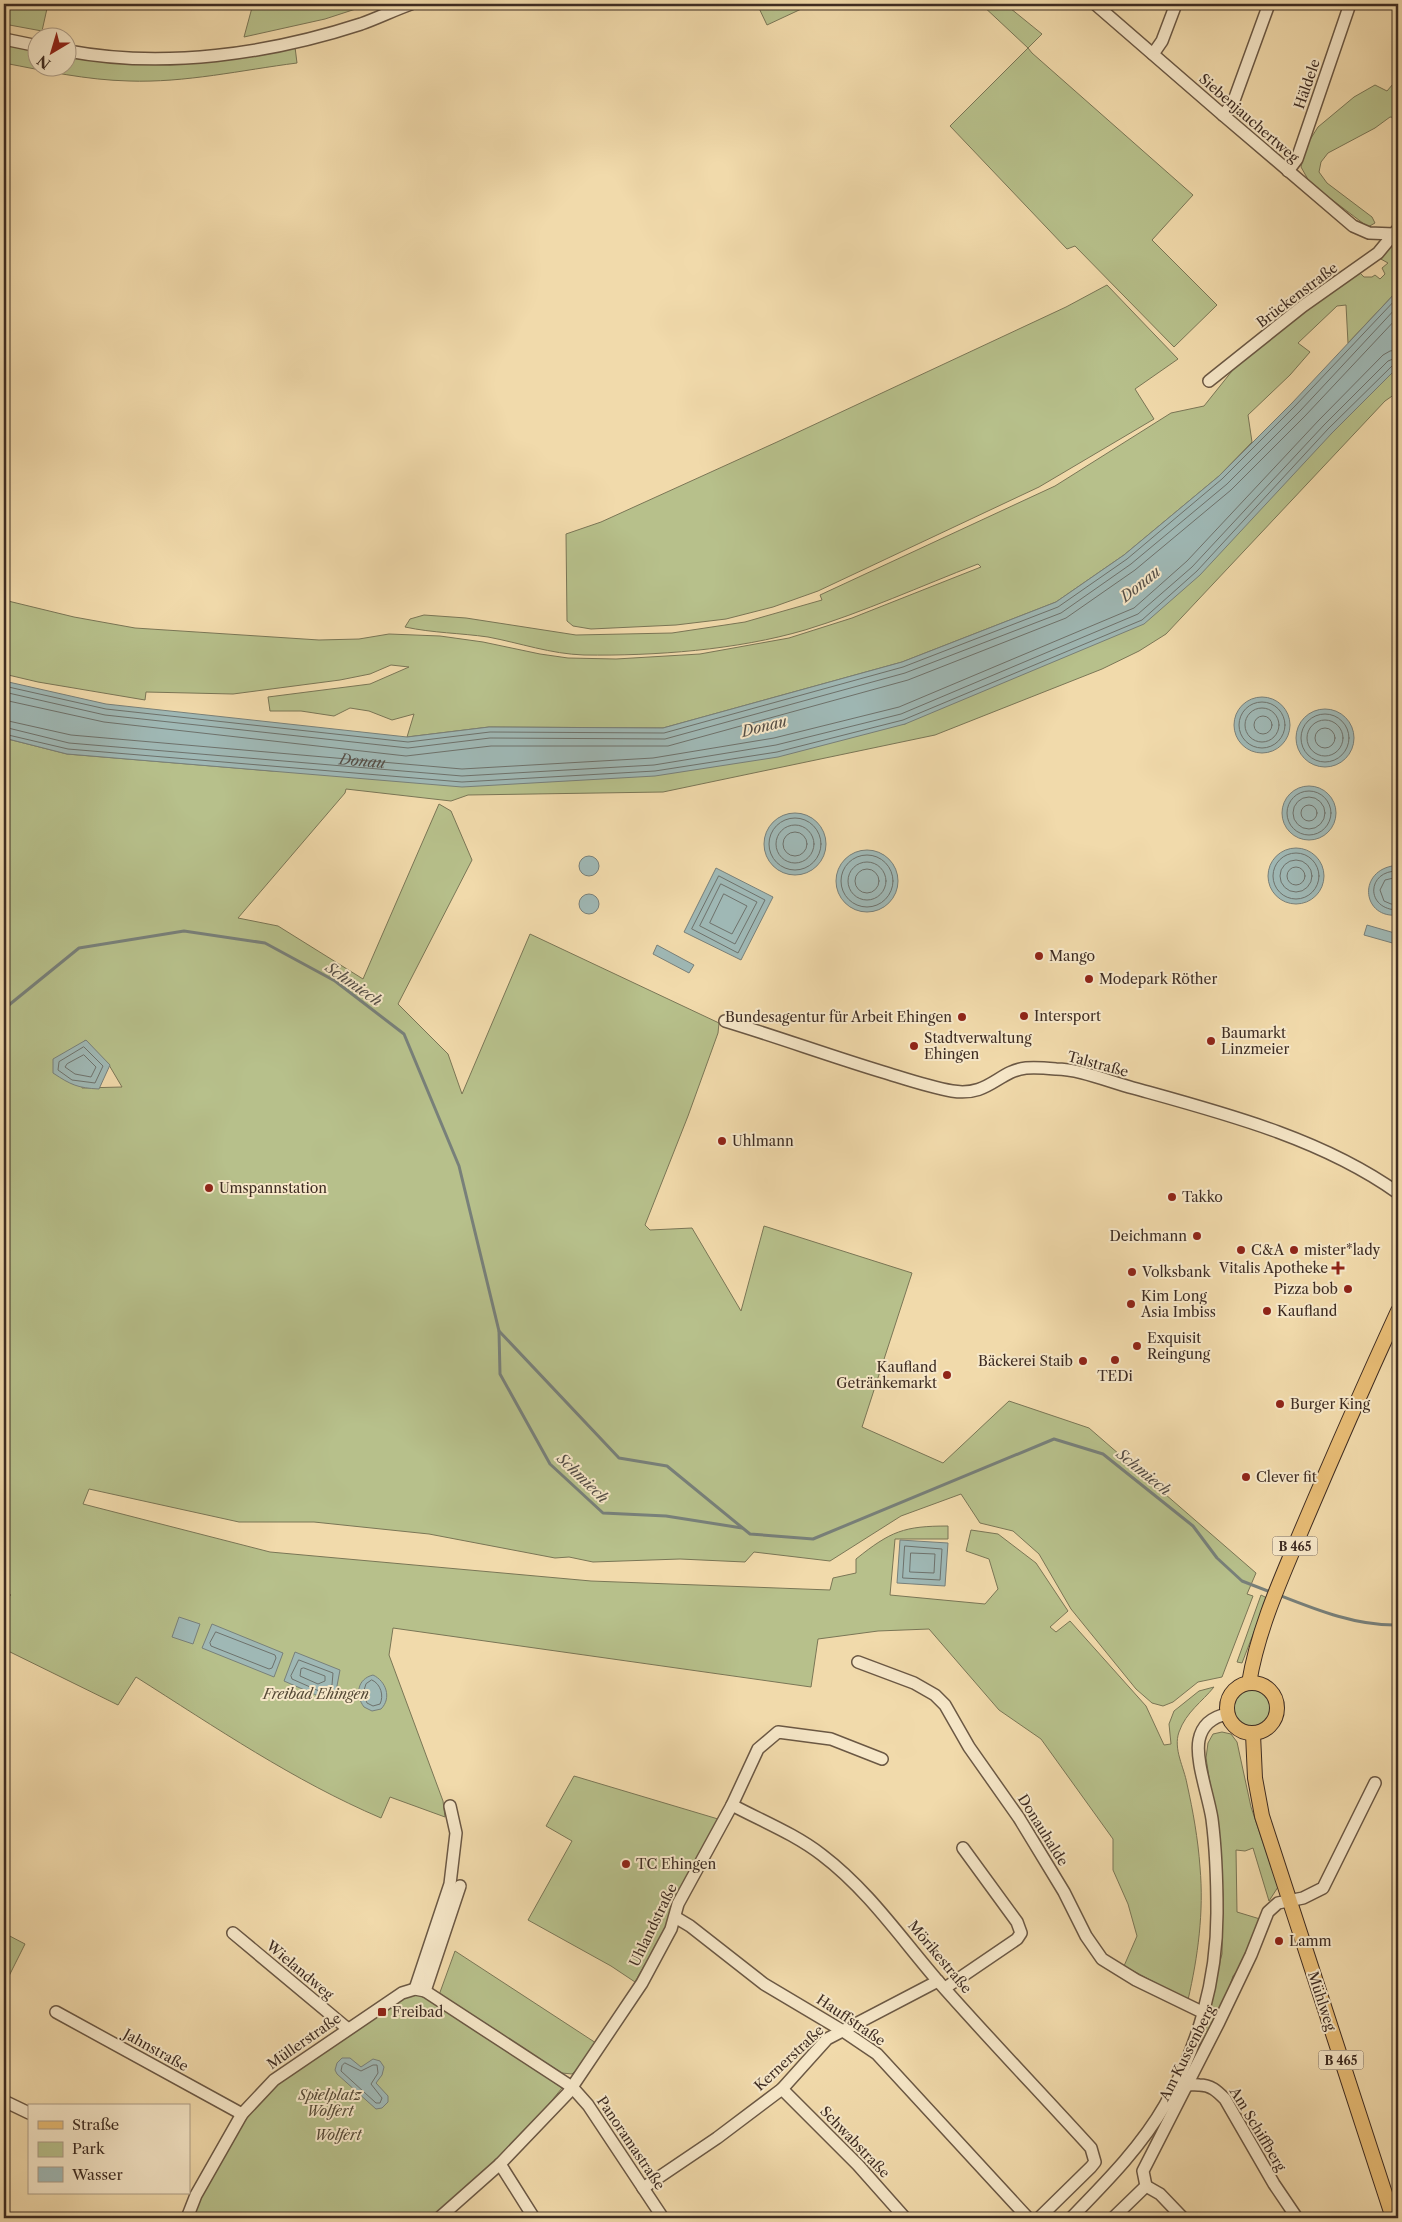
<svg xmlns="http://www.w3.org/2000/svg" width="1402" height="2222" font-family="'Libre Caslon Text',serif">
<rect width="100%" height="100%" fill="#f1daab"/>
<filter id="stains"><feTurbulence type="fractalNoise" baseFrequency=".004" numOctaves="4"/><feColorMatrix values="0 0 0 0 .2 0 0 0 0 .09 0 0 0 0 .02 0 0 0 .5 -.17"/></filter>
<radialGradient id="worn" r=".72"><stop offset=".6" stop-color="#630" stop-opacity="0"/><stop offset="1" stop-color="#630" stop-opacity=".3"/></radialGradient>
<g fill="#b7c08b" stroke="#7a7656" fill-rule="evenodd">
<path d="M 4,4 L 48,4 L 42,31 L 4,24 Z"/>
<path d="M 253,4 L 371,4 L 325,19 L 244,37 Z"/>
<path d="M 757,4 L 812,4 L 767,25 Z"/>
<path d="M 981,4 L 1005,4 L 1042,34 L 1028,48 L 1032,53 L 1193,195 L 1152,240 L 1217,305 L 1174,347 L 1075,246 L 1067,249 L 950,126 L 1028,48 Z"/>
<path d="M 4,44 L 37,52 L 38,68 L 68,68 L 68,57 C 143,70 220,64 295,47 L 297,63 C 242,70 185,83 129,81 C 86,80 46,71 4,63 Z"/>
<path d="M 1398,82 L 1398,118 L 1390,117 L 1375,128 L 1328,153 L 1321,162 L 1319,172 L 1327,183 L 1372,217 L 1375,223 L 1368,227 L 1310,183 L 1301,167 L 1306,146 L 1318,127 L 1354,97 L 1375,85 L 1387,91 L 1393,84 Z"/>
<path d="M 1398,237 L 1398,290 L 1348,343 L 1346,305 L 1337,306 L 1298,343 L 1310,352 L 1290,375 L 1248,415 L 1252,442 L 1219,476 L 1124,555 L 1056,602 L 902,662 L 663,728 L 489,727 L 407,737 L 414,714 L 392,720 L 369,711 L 350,708 L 334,716 L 301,711 L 270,711 L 268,697 L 370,684 L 409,667 L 391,665 L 370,674 L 340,680 L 233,694 L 146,692 L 145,700 L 38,682 L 4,674 L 4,600 L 74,617 L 135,628 L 319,640 L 359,639 L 389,634 L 440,636 L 483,642 L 540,654 L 568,658 L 616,659 L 700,654 L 789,638 L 852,618 L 981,567 L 978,564 C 921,586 864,612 805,630 C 737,650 655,656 584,655 C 551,654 520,643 488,637 C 460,633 433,633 405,627 L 410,619 L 424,615 L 466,618 L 576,635 L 672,633 L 745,622 L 822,600 L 820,595 L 1055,486 L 1171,413 L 1204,406 L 1240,361 L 1358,271 L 1364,277 L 1372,277 L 1375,275 L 1380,279 L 1385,274 L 1382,268 L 1388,263 L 1379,258 Z"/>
<path d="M 1107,285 L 1178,359 L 1135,389 L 1154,419 L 1039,487 L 818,591 L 773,607 L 726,619 L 676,625 L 591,629 L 573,626 L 567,621 L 566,534 L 601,522 L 777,442 L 1066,307 Z"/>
<path d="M 1398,367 L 1398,392 L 1385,401 L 1166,634 L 1139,651 L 1102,669 L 935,735 L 663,792 L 468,795 L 451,801 L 346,789 L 345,793 L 238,918 L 278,926 L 363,979 L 439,804 L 451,811 L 472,860 L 398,1004 L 448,1054 L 462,1094 L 530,934 L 719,1023 L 718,1033 L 688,1116 L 645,1225 L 650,1230 L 692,1228 L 741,1311 L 764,1226 L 912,1273 L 862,1427 L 943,1463 L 1009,1401 L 1089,1428 L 1256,1573 L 1247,1594 L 1253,1596 L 1222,1677 L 1198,1682 L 1173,1702 L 1163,1706 L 1152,1703 L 1136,1689 L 1071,1609 L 1039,1554 L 1013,1531 L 980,1523 L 961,1494 L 901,1516 L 830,1561 L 754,1552 L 745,1562 L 680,1559 L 593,1562 L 569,1557 L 555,1558 L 429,1534 L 314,1522 L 239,1522 L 89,1489 L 83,1504 L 270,1552 L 591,1581 L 830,1590 L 833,1578 L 856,1573 L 856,1559 C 891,1531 904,1526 948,1526 L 948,1539 L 895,1539 L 890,1595 L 985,1604 L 998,1589 L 989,1559 L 966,1551 L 971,1530 L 998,1534 L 1036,1563 L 1068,1611 L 1050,1627 L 1056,1632 L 1070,1621 L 1146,1706 L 1164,1745 L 1171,1744 L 1169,1724 L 1174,1711 L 1199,1691 L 1214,1687 C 1202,1702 1186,1712 1179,1732 C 1173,1749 1184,1767 1187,1784 C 1193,1811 1198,1839 1200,1867 C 1204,1912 1198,1956 1188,2000 L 1124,1966 L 1137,1936 L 1128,1904 L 1113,1870 L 1113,1839 L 1041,1739 L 999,1710 L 929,1629 L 878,1631 L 818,1639 L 811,1687 L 393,1628 L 389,1655 L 443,1801 L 445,1817 L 390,1797 L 381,1818 C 294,1781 215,1727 136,1677 L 118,1705 L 4,1649 L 4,1599 L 11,1595 L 4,1592 L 4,738 L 67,754 L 272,771 L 905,724 L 1332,433 ZM 85,1040 L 109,1065 L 122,1087 L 82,1088 Z"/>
<path d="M 1261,1595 L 1267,1598 L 1242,1663 L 1237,1662 Z"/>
<circle cx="1252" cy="1709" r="20"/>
<path d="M 1222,1732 L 1231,1734 L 1237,1742 L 1251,1807 L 1278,1887 L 1269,1901 L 1253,1848 L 1245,1851 L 1236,1850 L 1237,1912 L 1260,1919 L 1242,1965 L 1233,1976 L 1223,2006 L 1188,2074 L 1203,2026 L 1222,1954 L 1223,1894 L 1218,1833 L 1206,1758 L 1208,1743 L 1213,1734 Z"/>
<path d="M 574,1776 L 718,1819 L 680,1888 L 668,1923 L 635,1982 L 611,1966 L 528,1920 L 572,1841 L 546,1826 Z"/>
<path d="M 4,1933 L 25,1944 L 4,1986 Z"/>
<path d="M 455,1951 L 596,2043 L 579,2068 L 572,2074 L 562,2073 L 439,1995 Z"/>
<path d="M 425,1991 L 562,2088 L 500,2164 L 439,2218 L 187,2218 L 226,2143 L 274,2080 L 402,1993 Z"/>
</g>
<g fill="#9fb8b5" stroke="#78807a">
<path d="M 1398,290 L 1398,367 L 1332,433 L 1200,575 L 1144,624 L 905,724 L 778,757 L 655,776 L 462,787 L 67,754 L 4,738 L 4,681 L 106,704 L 407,737 L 489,727 L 663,728 L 902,662 L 1056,602 L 1124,555 L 1219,476 L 1292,403 Z"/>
<circle cx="1262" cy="725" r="28"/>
<circle cx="1325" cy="738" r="29"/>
<circle cx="1309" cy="813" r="27"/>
<circle cx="795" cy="844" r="31"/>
<circle cx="1296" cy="876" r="28"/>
<circle cx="867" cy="881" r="31"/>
<circle cx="589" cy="866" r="10"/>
<path d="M 1392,866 L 1398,866 L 1398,915 C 1363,919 1357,873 1392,866 Z"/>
<path d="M 716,868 L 773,897 L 741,960 L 684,932 Z"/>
<circle cx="589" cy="904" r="10"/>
<path d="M 1367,925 L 1398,934 L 1396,944 L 1364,935 Z"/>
<path d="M 657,945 L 694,965 L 689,973 L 653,954 Z"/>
<path d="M 86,1040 L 110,1065 L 99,1089 C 78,1088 71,1085 53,1073 L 53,1059 Z"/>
<path d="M 900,1540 L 948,1543 L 945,1586 L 897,1583 Z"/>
<path d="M 179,1617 L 200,1624 L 193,1644 L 172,1637 Z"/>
<path d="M 212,1624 L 283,1653 L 274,1677 L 202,1648 Z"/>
<path d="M 295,1652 L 340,1670 L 336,1691 L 332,1690 L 333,1693 L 324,1693 L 323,1698 L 284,1681 Z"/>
<path d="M 373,1675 C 386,1681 392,1698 381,1709 L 372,1711 L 364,1707 C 355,1695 357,1679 373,1675 Z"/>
<path d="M 342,2058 L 350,2058 L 361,2067 L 373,2059 L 380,2061 L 384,2067 L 382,2075 L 376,2083 L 388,2096 L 388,2102 L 382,2108 L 376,2109 L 337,2074 L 335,2070 L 337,2063 Z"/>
</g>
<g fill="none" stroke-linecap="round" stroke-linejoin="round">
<g stroke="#6e726c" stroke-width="1">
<path d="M 4,686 L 106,709 L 408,742 L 490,732 L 664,733 L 903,667 L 1058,607 L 1127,559 L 1222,479 L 1295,406 L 1398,297"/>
<path d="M 4,692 L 105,715 L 408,748 L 490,738 L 665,739 L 905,673 L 1061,613 L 1131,564 L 1227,484 L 1300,411 L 1398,306"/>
<path d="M 4,700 L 104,722 L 406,756 L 491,746 L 668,746 L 908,680 L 1066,618 L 1135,570 L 1231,490 L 1305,416 L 1398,317"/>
<circle cx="1262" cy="725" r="23"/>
<circle cx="1262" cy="725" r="17"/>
<circle cx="1325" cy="738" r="24"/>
<circle cx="1263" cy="725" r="9"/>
<path id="s1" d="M 4,720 L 71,735 L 462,769 L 653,758 L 774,738 L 899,707 L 1134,608 L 1187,561 L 1319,420 L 1383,355 L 1390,351 L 1398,350"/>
<circle cx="1325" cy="738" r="18"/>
<path d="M 4,727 L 69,743 L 462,776 L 654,765 L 776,745 L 901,714 L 1138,614 L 1192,567 L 1324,425 L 1388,361 L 1398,357"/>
<circle cx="1325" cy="738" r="10"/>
<path d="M 4,734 L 68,749 L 462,782 L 655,771 L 777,752 L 903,720 L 1142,620 L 1197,571 L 1328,429 L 1393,365 L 1398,363"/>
<circle cx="1309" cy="813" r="22"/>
<circle cx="1309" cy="813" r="16"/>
<circle cx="1309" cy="813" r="8"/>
<circle cx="795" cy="844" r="26"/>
<circle cx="795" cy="844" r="19"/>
<circle cx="795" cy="844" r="12"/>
<circle cx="1296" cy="876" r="23"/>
<circle cx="867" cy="881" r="26"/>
<circle cx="1296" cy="876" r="16"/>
<circle cx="867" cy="881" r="19"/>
<circle cx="1296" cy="876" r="9"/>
<circle cx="867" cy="881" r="12"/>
<path d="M 1398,871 C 1366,870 1365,910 1398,910"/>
<path d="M 719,876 L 765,900 L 738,953 L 692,929 Z"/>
<path d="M 1398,877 L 1385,880 L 1380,890 L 1384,901 L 1391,904 L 1398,904"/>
<path d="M 721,884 L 757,902 L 735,944 L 700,926 Z"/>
<path d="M 724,894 L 747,906 L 732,934 L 710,923 Z"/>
<path d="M 84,1047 L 103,1066 L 95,1083 L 72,1080 L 58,1070 L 59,1062 Z"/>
<path d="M 84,1055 L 96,1067 L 91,1077 L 75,1074 L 65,1067 L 67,1064 Z"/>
<path d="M 905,1546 L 942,1549 L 940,1580 L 903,1578 Z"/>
<path d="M 911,1553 L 935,1554 L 934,1573 L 910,1572 Z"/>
<path d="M 216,1632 L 275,1655 L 276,1658 L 272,1668 L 269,1669 L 211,1646 L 210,1643 Z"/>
<path d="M 299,1660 L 333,1673 L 332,1685 L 319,1691 L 292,1679 L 291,1676 Z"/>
<path d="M 304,1668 L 325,1676 L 325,1681 L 318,1684 L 300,1676 L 301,1669 Z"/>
<path d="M 372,1680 C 381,1684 384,1696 380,1704 L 373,1706 L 367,1703 L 363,1693 L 366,1684 Z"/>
<path d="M 345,2063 L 361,2071 L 373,2065 L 377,2065 L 378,2073 L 371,2084 L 382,2098 L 380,2103 L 376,2103 L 341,2071 L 342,2066 Z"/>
</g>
<g stroke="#78807a" stroke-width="3">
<path d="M 4,1009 L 79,948 L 184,931 L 265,943 L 335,981 L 404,1034 L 459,1166 L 499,1331 L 619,1458 L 667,1466 L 750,1534 L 813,1539 L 1054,1439 L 1103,1454 L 1193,1526 L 1217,1558 L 1242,1581 L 1273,1593"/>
<path d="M 499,1331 L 500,1374 L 550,1464 L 603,1513 L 666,1516 L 742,1528"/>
<path d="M 1279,1595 C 1317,1610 1357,1626 1398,1625"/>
</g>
<defs>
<g id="minor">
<path d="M 1095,4 L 1223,115 L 1353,226 L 1369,233 L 1394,234"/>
<path d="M 4,39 L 38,46"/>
<path d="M 68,51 C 164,69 269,54 361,24 C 378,18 394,10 411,4"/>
<path d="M 1153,54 L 1162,41 L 1176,4"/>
<path d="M 1223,115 L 1233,103 L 1269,4"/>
<path d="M 1288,171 L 1297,159 L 1350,4"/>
<path d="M 1209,381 L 1303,306 L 1378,253 L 1397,230"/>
<path d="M 725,1021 C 778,1037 830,1056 883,1072 C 906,1079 929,1087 952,1091 C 989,1097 998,1071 1026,1068 C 1035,1067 1046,1068 1056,1069 C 1079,1069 1110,1082 1133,1088 C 1223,1113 1321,1138 1398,1193"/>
<path d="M 858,1662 L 914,1683 L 935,1695 L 945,1705 L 969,1747 L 1019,1818 L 1064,1892 L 1086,1936 L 1102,1959 L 1136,1980 L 1204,2013"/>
<path d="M 732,1805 C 762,1821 795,1834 822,1855 C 868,1890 900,1937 937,1980 C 987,2037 1040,2092 1091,2148 L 1095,2162 L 1091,2167 L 1039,2218"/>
<path d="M 675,1917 L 690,1926 L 764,1984 L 843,2031 L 877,2054 L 1028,2218"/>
<path d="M 233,1933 L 348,2029"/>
<path d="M 945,1988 L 1017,1939 L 1021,1933 L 1017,1922 L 963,1848"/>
<path d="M 415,1989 L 450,1884 L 456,1833 L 450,1806"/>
<path d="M 425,1991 L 460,1886"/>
<path d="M 56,2012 L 242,2114"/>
<path d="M 1182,2084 C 1188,2086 1192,2084 1199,2085 C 1211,2085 1217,2091 1225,2099 L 1274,2184 L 1297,2218"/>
<path d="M 782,2089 L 858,2165 L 905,2218"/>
<path d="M 4,2101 L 29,2113"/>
<path d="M 500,2164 L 534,2218"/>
<path d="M 1146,2186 L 1143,2171 L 1219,2022 L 1251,1955 L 1268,1912 L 1278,1903 L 1303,1898 L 1323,1888 L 1375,1783"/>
<path d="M 1146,2186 L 1160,2194 L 1183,2218"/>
<path d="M 643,2188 L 717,2138 L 782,2089 L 827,2039 L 938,1981"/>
<path d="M 187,2218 L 196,2195 L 242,2114 L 274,2080 L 402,1993 L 415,1989 L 425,1991 L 572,2087 L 588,2105 L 663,2218"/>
<path d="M 439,2218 L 500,2164 L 568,2093 L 642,1983 L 671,1929 L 678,1904 L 732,1805 L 758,1749 L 778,1732 L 831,1739 L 882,1759"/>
<path d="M 1071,2218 C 1105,2183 1141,2147 1165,2105 C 1198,2047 1217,1980 1217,1913 C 1217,1882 1216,1850 1212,1819 C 1209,1798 1195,1760 1199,1740 C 1202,1725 1212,1717 1227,1714"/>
<path d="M 1113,2218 L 1146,2186"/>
</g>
<g id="major">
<circle cx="1252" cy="1708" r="25"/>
<path d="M 1249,1683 C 1258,1629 1281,1579 1302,1529 C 1333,1456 1365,1383 1398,1311"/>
<path d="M 1253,1734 L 1255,1778 L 1262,1816 L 1393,2218"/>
</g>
</defs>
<use href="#minor" stroke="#6b5844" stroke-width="14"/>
<use href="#major" stroke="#3e2c22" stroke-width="16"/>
<use href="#minor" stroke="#f6e7c8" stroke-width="11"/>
<use href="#major" stroke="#e8bd76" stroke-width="14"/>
</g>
<g fill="#8f2418" stroke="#f6e7c8" stroke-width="2">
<circle cx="1039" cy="956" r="5"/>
<circle cx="1089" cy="979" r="5"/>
<circle cx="1024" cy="1016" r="5"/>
<circle cx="962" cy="1017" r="5"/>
<circle cx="1211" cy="1041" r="5"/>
<circle cx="914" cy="1046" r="5"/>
<circle cx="722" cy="1141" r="5"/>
<circle cx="209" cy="1188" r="5"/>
<circle cx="1172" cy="1197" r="5"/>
<circle cx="1197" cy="1236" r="5"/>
<circle cx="1241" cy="1250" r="5"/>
<circle cx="1294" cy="1250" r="5"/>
<path d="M1335.5 1260.5h5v5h5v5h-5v5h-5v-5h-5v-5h5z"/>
<circle cx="1132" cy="1272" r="5"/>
<circle cx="1348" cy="1289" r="5"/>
<circle cx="1131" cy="1304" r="5"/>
<circle cx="1267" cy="1311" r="5"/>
<circle cx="1137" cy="1346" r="5"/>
<circle cx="1115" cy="1360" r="5"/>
<circle cx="1083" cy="1361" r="5"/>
<circle cx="947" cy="1375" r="5"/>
<circle cx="1280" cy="1404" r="5"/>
<circle cx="1246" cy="1477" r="5"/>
<circle cx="626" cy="1864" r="5"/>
<circle cx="1279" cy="1941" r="5"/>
<rect x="377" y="2007" width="10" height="10" rx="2.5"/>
</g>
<g text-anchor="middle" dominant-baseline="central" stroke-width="4" stroke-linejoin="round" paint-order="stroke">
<g fill="#f6e7c8" stroke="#756454" stroke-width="1">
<rect x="1272.5" y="1536.5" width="45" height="19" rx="4"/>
<rect x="1318.5" y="2050.5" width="45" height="19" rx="4"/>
</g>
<g font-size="12" font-weight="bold" fill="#3e2c22">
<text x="1295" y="1546">B 465</text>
<text x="1341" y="2060">B 465</text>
</g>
<g font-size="14" fill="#3e2c22" stroke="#f6e7c8">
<text transform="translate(1307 84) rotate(-71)">Häldele</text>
<text transform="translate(1249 118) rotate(41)">Siebenjauchertweg</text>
<text transform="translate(1297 295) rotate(-37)">Brückenstraße</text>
<text transform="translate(1098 1064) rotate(15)">Talstraße</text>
<text transform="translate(1043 1830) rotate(58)">Donauhalde</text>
<text transform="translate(653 1925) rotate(-64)">Uhlandstraße</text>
<text transform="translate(940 1957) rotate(50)">Mörikestraße</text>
<text transform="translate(300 1970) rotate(40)">Wielandweg</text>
<text transform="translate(1322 2001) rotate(72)">Mühlweg</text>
<text transform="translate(851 2020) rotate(34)">Hauffstraße</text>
<text transform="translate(304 2041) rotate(-35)">Müllerstraße</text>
<text transform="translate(156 2050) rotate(29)">Jahnstraße</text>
<text transform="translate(1187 2053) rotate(-63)">Am Kussenberg</text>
<text transform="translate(789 2058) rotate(-43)">Kernerstraße</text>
<text transform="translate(1258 2129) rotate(59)">Am Schiffberg</text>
<text transform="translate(855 2142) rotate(46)">Schwabstraße</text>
<text transform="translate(631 2143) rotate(56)">Panoramastraße</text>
</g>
<g font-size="14" fill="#3e2c22" stroke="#f6e7c8" text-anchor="start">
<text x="1049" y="956">Mango</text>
<text x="1099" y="979">Modepark Röther</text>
<text x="1034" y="1016">Intersport</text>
<text x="952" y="1017" text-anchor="end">Bundesagentur für Arbeit Ehingen</text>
<text x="1221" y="1033">Baumarkt<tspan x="1221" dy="16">Linzmeier</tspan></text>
<text x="924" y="1038">Stadtverwaltung<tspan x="924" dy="16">Ehingen</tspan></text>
<text x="732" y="1141">Uhlmann</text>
<text x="219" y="1188">Umspannstation</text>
<text x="1182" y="1197">Takko</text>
<text x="1187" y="1236" text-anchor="end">Deichmann</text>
<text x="1251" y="1250">C&amp;A</text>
<text x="1304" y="1250">mister*lady</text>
<text x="1328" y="1268" text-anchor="end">Vitalis Apotheke</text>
<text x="1142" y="1272">Volksbank</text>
<text x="1338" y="1289" text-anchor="end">Pizza bob</text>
<text x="1141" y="1296">Kim Long<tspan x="1141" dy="16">Asia Imbiss</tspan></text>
<text x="1277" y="1311">Kaufland</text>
<text x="1147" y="1338">Exquisit<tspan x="1147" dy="16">Reingung</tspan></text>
<text x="1073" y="1361" text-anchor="end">Bäckerei Staib</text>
<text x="937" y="1367" text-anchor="end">Kaufland<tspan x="937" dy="16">Getränkemarkt</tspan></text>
<text x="1115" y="1376" text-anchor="middle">TEDi</text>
<text x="1290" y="1404">Burger King</text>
<text x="1256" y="1477">Clever fit</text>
<text x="636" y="1864">TC Ehingen</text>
<text x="1289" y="1941">Lamm</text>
<text x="392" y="2012">Freibad</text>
</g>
<g font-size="14" font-style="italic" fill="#564a37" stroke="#f6e7c8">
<text x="316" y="1694">Freibad Ehingen</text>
<text x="330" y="2095">Spielplatz<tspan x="330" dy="16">Wolfert</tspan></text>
<text x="338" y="2135">Wolfert</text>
</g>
<g font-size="15" font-style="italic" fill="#564f47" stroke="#f6e7c8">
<text transform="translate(1140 584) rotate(-39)">Donau</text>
<text transform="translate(764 726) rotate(-14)">Donau</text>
<text stroke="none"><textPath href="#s1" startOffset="361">Donau</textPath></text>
<text transform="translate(354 984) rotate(35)">Schmiech</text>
<text transform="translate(1144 1472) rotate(39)">Schmiech</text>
<text transform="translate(583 1478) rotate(44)">Schmiech</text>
</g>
</g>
<rect width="1402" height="2222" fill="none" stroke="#f1daab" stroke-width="20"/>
<rect x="5" y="5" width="1392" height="2212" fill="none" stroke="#3e2c22" stroke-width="2.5"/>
<rect x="10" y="10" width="1382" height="2202" fill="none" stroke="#3e2c22"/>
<rect x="28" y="2104" width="162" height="90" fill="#f6e7c8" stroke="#ac9c86"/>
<rect x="38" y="2121" width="25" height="8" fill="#e8bd76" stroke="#ac9c86"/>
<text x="72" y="2130" font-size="15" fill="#3e2c22">Straße</text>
<rect x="38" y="2142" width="25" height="15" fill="#b7c08b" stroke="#ac9c86"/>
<text x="72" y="2154" font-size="15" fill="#3e2c22">Park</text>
<rect x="38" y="2167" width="25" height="15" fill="#9fb8b5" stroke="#ac9c86"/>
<text x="72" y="2180" font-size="15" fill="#3e2c22">Wasser</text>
<g transform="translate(52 52) rotate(218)"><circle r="24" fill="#f6e7c8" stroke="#ac9c86"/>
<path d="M0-4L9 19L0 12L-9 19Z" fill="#8f2418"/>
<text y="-8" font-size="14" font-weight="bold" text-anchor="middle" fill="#3e2c22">N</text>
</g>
<rect width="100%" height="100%" filter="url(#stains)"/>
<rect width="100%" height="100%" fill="url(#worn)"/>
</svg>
